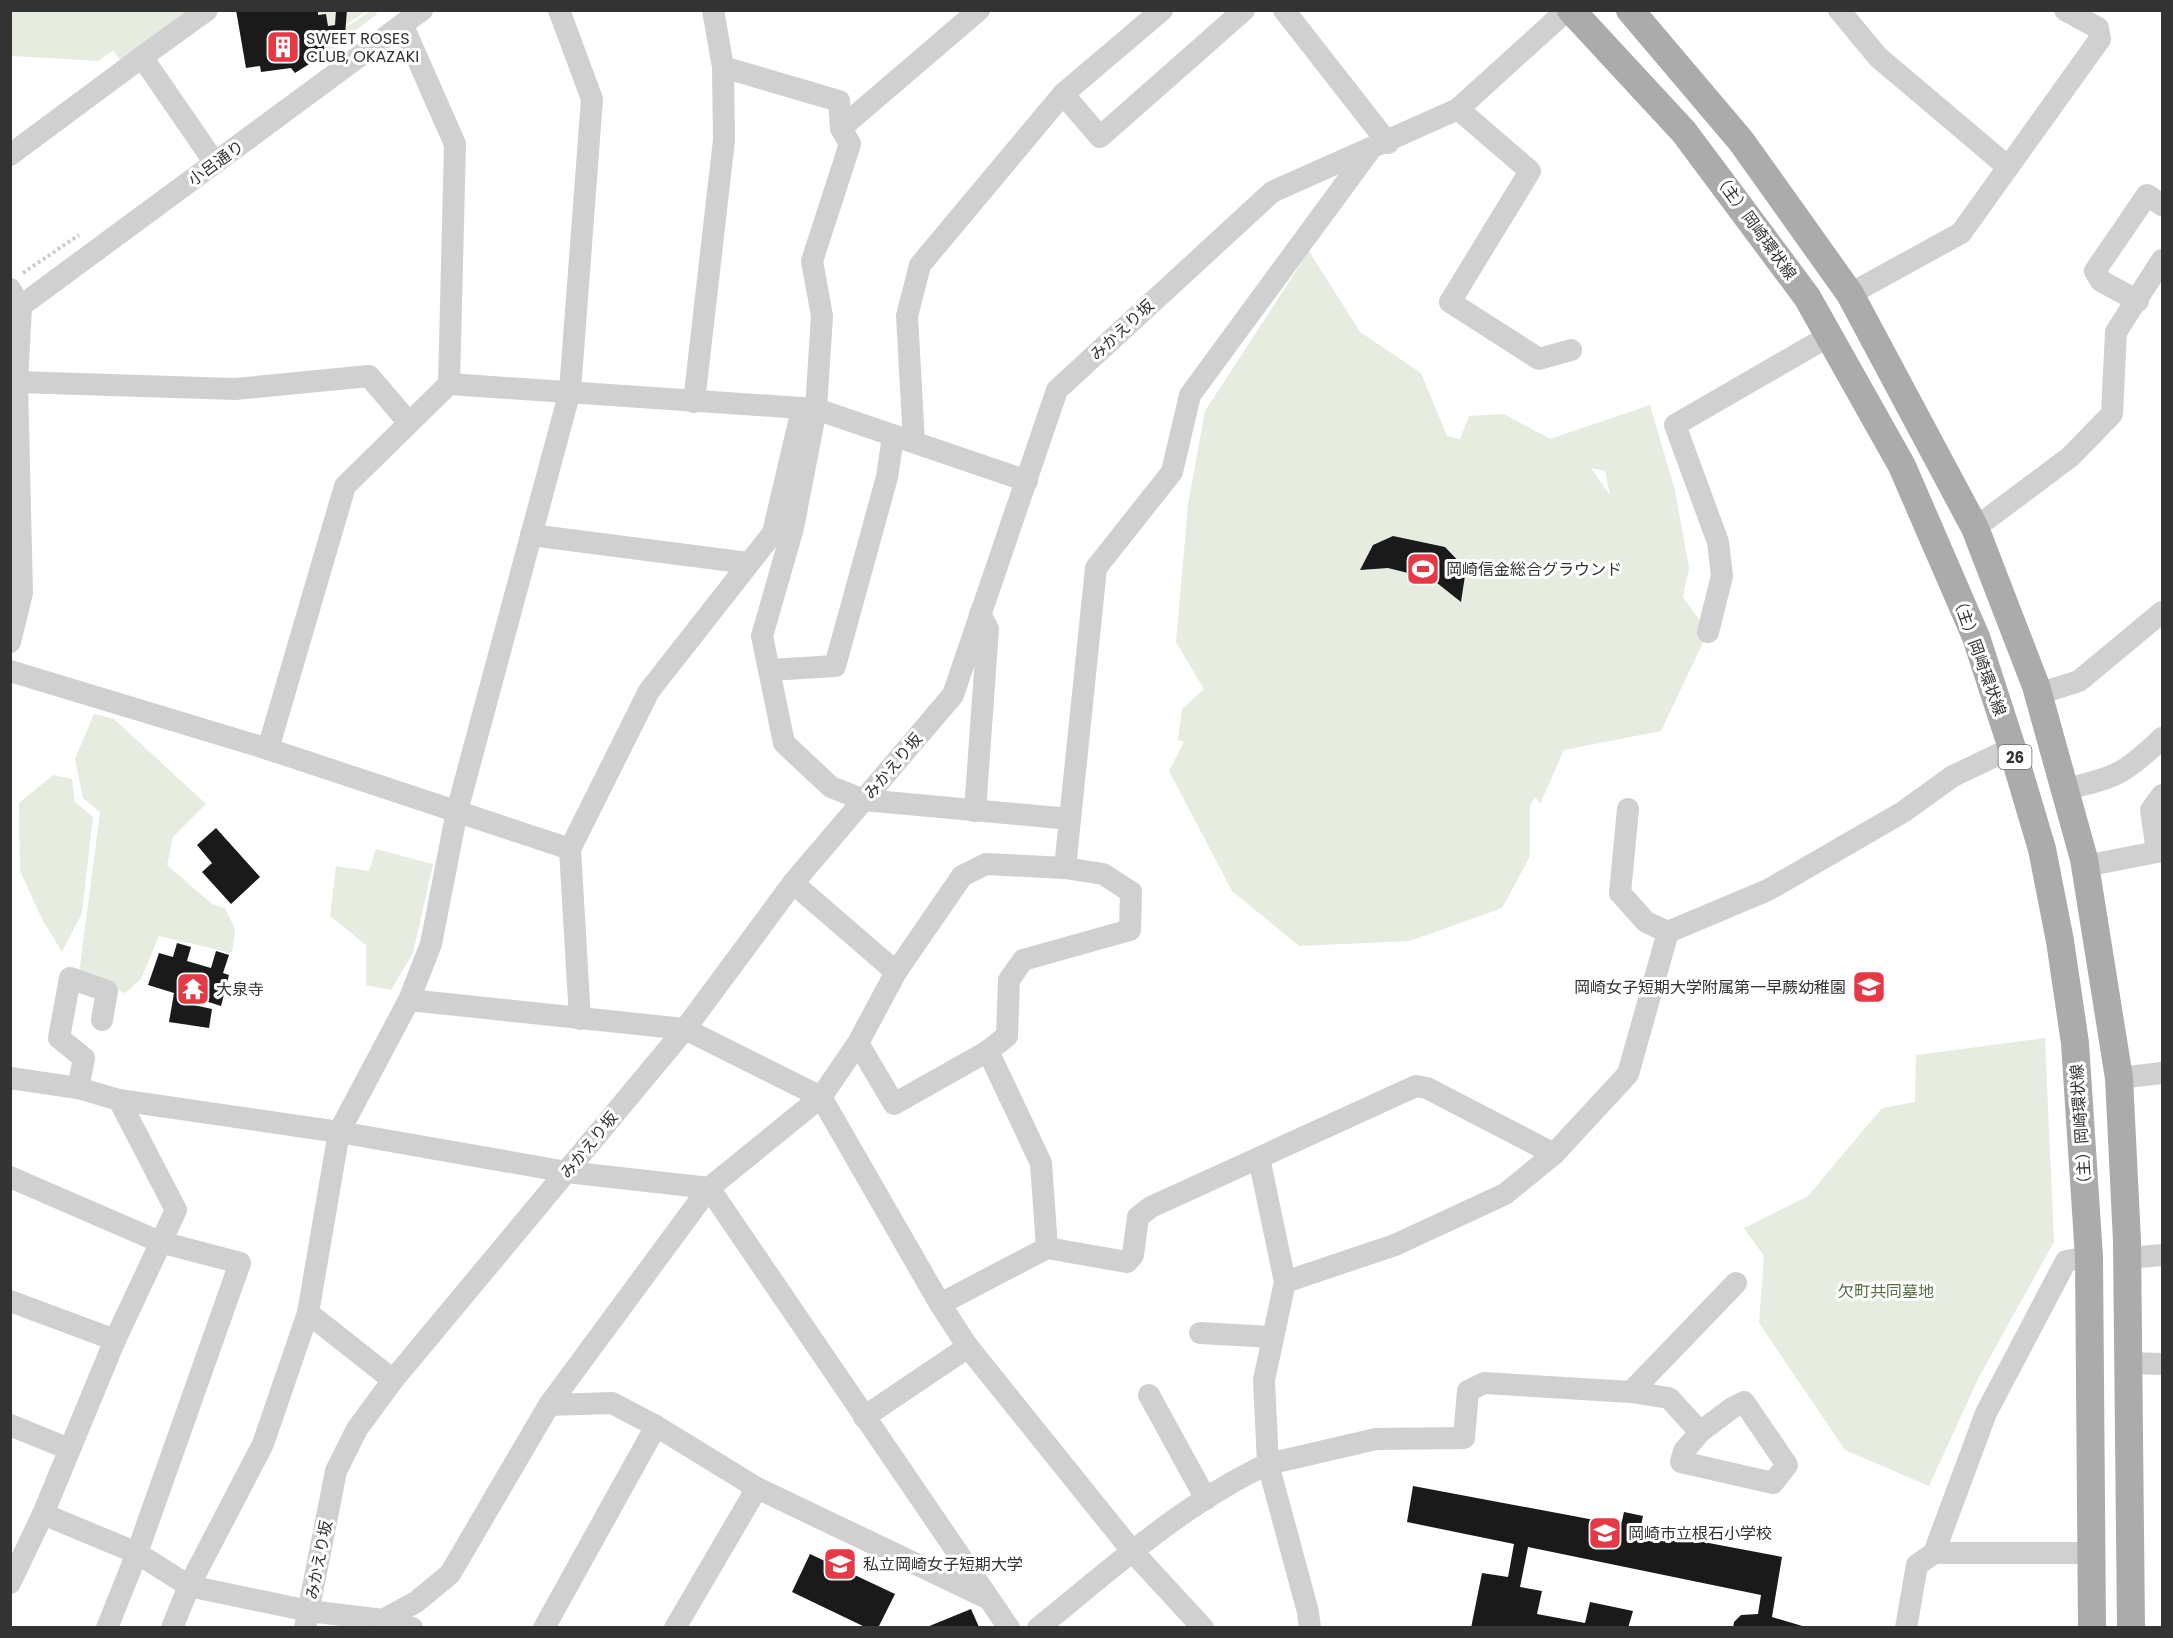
<svg xmlns="http://www.w3.org/2000/svg" width="2173" height="1638" font-family="Poppins,'Noto Sans JP',sans-serif">
<rect width="100%" height="100%" fill="#fff"/>
<g fill="#e6ecdf" fill-rule="evenodd">
<path d="M 10,11 L 195,11 L 121,61 L 113,51 L 98,61 L 11,56 Z"/>
<path d="M 318,11 L 336,11 L 335,25 L 328,26 L 326,14 L 318,15 Z"/>
<path d="M 347,11 L 366,11 L 346,25 Z"/>
<path d="M 370,11 L 376,11 L 377,14 L 325,54 L 323,39 L 345,35 L 345,28 Z"/>
<path d="M 1309,251 L 1360,332 L 1421,373 L 1447,436 L 1460,439 L 1469,416 L 1504,414 L 1550,439 L 1650,405 L 1675,490 L 1689,568 L 1683,597 L 1708,632 L 1661,731 L 1564,750 L 1540,804 L 1535,797 L 1530,806 L 1530,856 L 1502,908 L 1410,941 L 1299,946 L 1232,891 L 1169,771 L 1184,742 L 1178,740 L 1182,709 L 1204,689 L 1176,642 L 1188,505 L 1205,411 ZM 1591,468 L 1605,471 L 1610,495 Z"/>
<path d="M 94,714 L 114,719 L 206,804 L 173,837 L 167,865 L 212,904 L 225,908 L 235,929 L 232,953 L 159,936 L 141,979 L 125,993 L 79,974 L 100,812 L 83,798 L 75,759 Z"/>
<path d="M 53,775 L 72,779 L 75,802 L 93,817 L 82,913 L 62,952 L 43,921 L 20,871 L 19,803 Z"/>
<path d="M 376,849 L 433,864 L 413,953 L 391,990 L 366,985 L 366,945 L 330,916 L 336,866 L 369,871 Z"/>
<path d="M 2045,1038 L 2054,1242 L 1979,1377 L 1929,1486 L 1845,1450 L 1759,1323 L 1764,1256 L 1744,1228 L 1808,1196 L 1882,1108 L 1915,1102 L 1916,1055 Z"/>
</g>
<g fill="#1a1a1a">
<path d="M 236,10 L 318,10 L 318,15 L 326,14 L 328,26 L 335,25 L 336,10 L 347,10 L 345,35 L 323,39 L 325,54 L 295,73 L 291,68 L 261,72 L 260,66 L 246,68 Z"/>
<path d="M 1393,536 L 1445,547 L 1466,569 L 1461,602 L 1432,579 L 1388,568 L 1360,570 L 1373,545 Z"/>
<path d="M 216,828 L 260,877 L 231,904 L 202,872 L 212,863 L 197,845 Z"/>
<path d="M 177,943 L 191,947 L 187,961 L 211,968 L 216,951 L 229,955 L 223,973 L 229,975 L 221,1006 L 190,996 L 189,1004 L 212,1009 L 209,1028 L 169,1022 L 174,993 L 148,985 L 159,953 L 173,957 Z"/>
<path d="M 1413,1486 L 1621,1525 L 1624,1512 L 1643,1516 L 1640,1530 L 1782,1557 L 1772,1617 L 1809,1628 L 1733,1628 L 1734,1622 L 1741,1615 L 1758,1614 L 1761,1595 L 1528,1547 L 1520,1587 L 1542,1591 L 1537,1614 L 1585,1623 L 1590,1602 L 1633,1611 L 1628,1628 L 1471,1628 L 1482,1573 L 1508,1577 L 1514,1544 L 1407,1522 Z"/>
<path d="M 810,1554 L 895,1594 L 878,1628 L 867,1628 L 792,1592 Z"/>
<path d="M 971,1609 L 979,1627 L 927,1627 Z"/>
</g>
<g fill="none" stroke-linecap="round" stroke-linejoin="round">
<path stroke="#cdcdcd" stroke-width="4" stroke-dasharray="3 3" stroke-linecap="butt" d="M 23,273 L 79,235"/>
<g stroke="#d0d0d0" stroke-width="22">
<path d="M 1284,10 L 1388,143"/>
<path d="M 1839,10 L 1878,57 L 2008,167"/>
<path d="M 142,57 L 207,10"/>
<path d="M 723,67 L 839,101 L 841,128 L 850,144 L 812,261 L 822,316 L 816,409 L 793,528 L 762,636 L 784,743 L 831,787 L 864,800 L 1070,819"/>
<path d="M 1063,94 L 1100,137 L 1244,10"/>
<path d="M 1458,109 L 1530,171 L 1450,302 L 1539,359 L 1571,350"/>
<path d="M 841,128 L 979,10"/>
<path d="M 10,155 L 142,57 L 215,163"/>
<path d="M 10,289 L 21,307 L 17,382 L 22,593 L 10,642"/>
<path d="M 1850,294 L 1961,233 L 2100,39 L 2098,28 L 2065,10"/>
<path d="M 2138,301 L 2101,281 L 2095,271 L 2147,195 L 2162,205"/>
<path d="M 10,314 L 422,10"/>
<path d="M 17,382 L 235,389 L 369,376 L 409,423"/>
<path d="M 449,384 L 816,409 L 1027,481"/>
<path d="M 694,402 L 724,140 L 723,67 L 713,10"/>
<path d="M 914,442 L 907,316 L 920,265 L 1063,94 L 1162,10"/>
<path d="M 1975,528 L 2070,457 L 2112,414 L 2116,332 L 2162,260"/>
<path d="M 531,535 L 748,563"/>
<path d="M 1708,632 L 1722,576 L 1718,542 L 1675,425 L 1829,336"/>
<path d="M 770,670 L 835,666 L 887,477 L 893,437"/>
<path d="M 10,671 L 268,749 L 570,849"/>
<path d="M 2038,694 L 2079,681 L 2162,612"/>
<path d="M 268,749 L 345,486 L 449,384 L 455,144 L 403,26"/>
<path d="M 2065,789 C 2115,778 2125,774 2162,738"/>
<path d="M 1628,809 L 1620,893 L 1646,922 L 1668,932"/>
<path d="M 975,811 L 988,629 L 980,614"/>
<path d="M 2157,852 L 2151,810 L 2162,795"/>
<path d="M 2085,866 L 2162,851"/>
<path d="M 1065,868 L 1096,568 L 1172,472 L 1190,395 L 1370,150"/>
<path d="M 793,883 L 896,972"/>
<path d="M 409,1000 L 685,1029 L 821,1097 L 940,1304 L 968,1347 L 1133,1552 L 1203,1628"/>
<path d="M 580,1019 L 570,849 L 649,691 L 773,533 L 799,422"/>
<path d="M 988,1051 L 1041,1163 L 1047,1248"/>
<path d="M 10,1078 L 78,1088 L 119,1100 L 339,1132 L 567,1172 L 709,1188 L 1009,1628"/>
<path d="M 2119,1078 L 2162,1073"/>
<path d="M 78,1088 L 84,1058 L 59,1038 L 70,978 L 107,991 L 102,1020"/>
<path d="M 1259,1158 L 1285,1282"/>
<path d="M 10,1177 L 160,1242 L 240,1263 L 137,1553 L 107,1628"/>
<path d="M 2127,1258 L 2162,1255"/>
<path d="M 10,1301 L 115,1340"/>
<path d="M 940,1304 L 1047,1248 L 1127,1262 L 1133,1255 L 1138,1217 L 1151,1207 L 1416,1086 L 1427,1088 L 1554,1154"/>
<path d="M 308,1313 L 393,1380"/>
<path d="M 1200,1333 L 1273,1337"/>
<path d="M 2128,1363 L 2162,1364"/>
<path d="M 1631,1392 L 1669,1398 L 1700,1432 L 1732,1408 L 1744,1402 L 1787,1465 L 1773,1483 L 1681,1462 L 1684,1451 L 1700,1432"/>
<path d="M 1149,1395 L 1206,1499"/>
<path d="M 549,1405 L 612,1403 L 656,1426 L 757,1488 L 985,1597"/>
<path d="M 864,1417 L 968,1347"/>
<path d="M 10,1425 L 69,1449"/>
<path d="M 43,1514 L 137,1553 L 189,1586 L 309,1611 L 383,1620 L 412,1628"/>
<path d="M 1934,1553 L 2091,1553"/>
<path d="M 10,1583 L 43,1514 L 115,1340 L 176,1210 L 119,1100"/>
<path d="M 383,1620 L 416,1602 L 450,1574 L 549,1405 L 709,1188 L 821,1097 L 858,1043 L 896,972 L 962,876 L 986,864 L 1065,868 L 1103,874 L 1131,892 L 1130,930 L 1023,960 L 1009,980 L 1007,1036 L 988,1051 L 894,1104 L 858,1043"/>
<path d="M 172,1628 L 189,1586 L 263,1444 L 308,1313 L 339,1132 L 409,1000 L 431,944 L 457,811 L 570,391 L 592,99 L 559,10"/>
<path d="M 305,1628 L 336,1471 L 357,1429 L 393,1380 L 685,1029 L 793,883 L 953,695 L 1057,390 L 1272,192 L 1458,109 L 1567,10"/>
<path d="M 544,1628 L 656,1426"/>
<path d="M 675,1628 L 757,1488"/>
<path d="M 1038,1628 C 1109,1571 1185,1502 1268,1464 L 1264,1380 L 1285,1282 L 1395,1245 L 1505,1194 L 1554,1154 L 1628,1074 L 1668,932 L 1768,890 L 1903,812 L 1953,776 L 2012,748"/>
<path d="M 1310,1628 L 1308,1612 L 1268,1464 L 1376,1439 L 1464,1438 L 1468,1391 L 1484,1383 L 1631,1392 L 1736,1283"/>
<path d="M 1906,1628 L 1917,1565 L 1934,1553 L 1986,1413 L 2066,1261 L 2089,1257"/>
</g>
<g stroke="#ababab" stroke-width="28">
<path d="M 1571,10 L 1684,132 L 1807,297 L 1902,466 L 1976,637 L 2012,748 L 2042,849 L 2060,941 L 2075,1043 L 2089,1257 L 2092,1628"/>
<path d="M 1630,10 L 1741,141 L 1850,294 L 1975,528 L 2036,686 L 2084,859 L 2119,1078 L 2127,1241 L 2131,1628"/>
</g>
</g>
<defs>
<symbol id="building-square" viewBox="-11 -11 22 22"><rect x="-9" y="-9" width="18" height="18" rx="4" fill="#e63946" stroke="#fff"/><path d="M-4-6H4V6H1V3H-1V6H-4ZM-2.5-4.3h1.7v1.8h-1.7ZM.8-4.3h1.7v1.8H.8ZM-2.5-1h1.7V.8h-1.7ZM.8-1h1.7V.8H.8Z" fill="#fff"/></symbol>
<symbol id="stadium-square" viewBox="-11 -11 22 22"><rect x="-9" y="-9" width="18" height="18" rx="4" fill="#e63946" stroke="#fff"/><path d="M0-5a6.5 5 0 1 0 0 10a6.5 5 0 1 0 0-10ZM-3.5-1.8h7v3.6h-7Z" fill="#fff"/></symbol>
<symbol id="school-square" viewBox="-11 -11 22 22"><rect x="-9" y="-9" width="18" height="18" rx="4" fill="#e63946" stroke="#fff"/><path d="M0-5L7-2L0 1L-7-2ZM-4 1L0 2.5L4 1V4Q0 6-4 4Z" fill="#fff"/></symbol>
<symbol id="temple-square" viewBox="-11 -11 22 22"><rect x="-9" y="-9" width="18" height="18" rx="4" fill="#e63946" stroke="#fff"/><path d="M0-6L5-2H3V0L6.5 2.5H4V6H1.5V3h-3V6H-4V2.5H-6.5L-3 0V-2H-5Z" fill="#fff"/></symbol>
</defs>
<g fill-rule="evenodd">
<use href="#building-square" x="264" y="28" width="38" height="38"/>
<use href="#stadium-square" x="1404" y="550" width="38" height="38"/>
<use href="#school-square" x="1850" y="968" width="38" height="38"/>
<use href="#temple-square" x="174" y="970" width="38" height="38"/>
<use href="#school-square" x="1586" y="1514" width="38" height="38"/>
<use href="#school-square" x="821" y="1545" width="38" height="38"/>
</g>
<g text-anchor="middle" dominant-baseline="central" stroke-width="6" stroke-linejoin="round" paint-order="stroke">
<rect fill="#fff" stroke="#707070" stroke-width="1.5" x="1998.5" y="745" width="33" height="24" rx="4.5"/>
<g font-size="15" font-weight="bold" fill="#333">
<text x="2015" y="757">26</text>
</g>
<g font-size="16" fill="#333" stroke="#fff" text-anchor="start">
<text x="306" y="38">SWEET ROSES<tspan x="306" dy="18">CLUB, OKAZAKI</tspan></text>
<text x="1446" y="569">岡崎信金総合グラウンド</text>
<text x="1846" y="987" text-anchor="end">岡崎女子短期大学附属第一早蕨幼稚園</text>
<text x="216" y="989">大泉寺</text>
<text x="1628" y="1533">岡崎市立根石小学校</text>
<text x="863" y="1564">私立岡崎女子短期大学</text>
</g>
<g font-size="16" fill="#333" stroke="#fff">
<text transform="translate(216 163) rotate(-36)">小呂通り</text>
<text transform="translate(1755 226) rotate(54)">（主）岡崎環状線</text>
<text transform="translate(1122 330) rotate(-43)">みかえり坂</text>
<text transform="translate(1979 655) rotate(70)">（主）岡崎環状線</text>
<text transform="translate(893 766) rotate(-50)">みかえり坂</text>
<text transform="translate(2081 1128) rotate(-94)">（主）岡崎環状線</text>
<text transform="translate(589 1145) rotate(-51)">みかえり坂</text>
<text transform="translate(319 1560) rotate(-79)">みかえり坂</text>
</g>
<g font-size="16" fill="#56703f" stroke="#fff">
<text x="1886" y="1291">欠町共同墓地</text>
</g>
</g>
<rect width="2173" height="1638" fill="none" stroke="#333333" stroke-width="24"/>
</svg>
